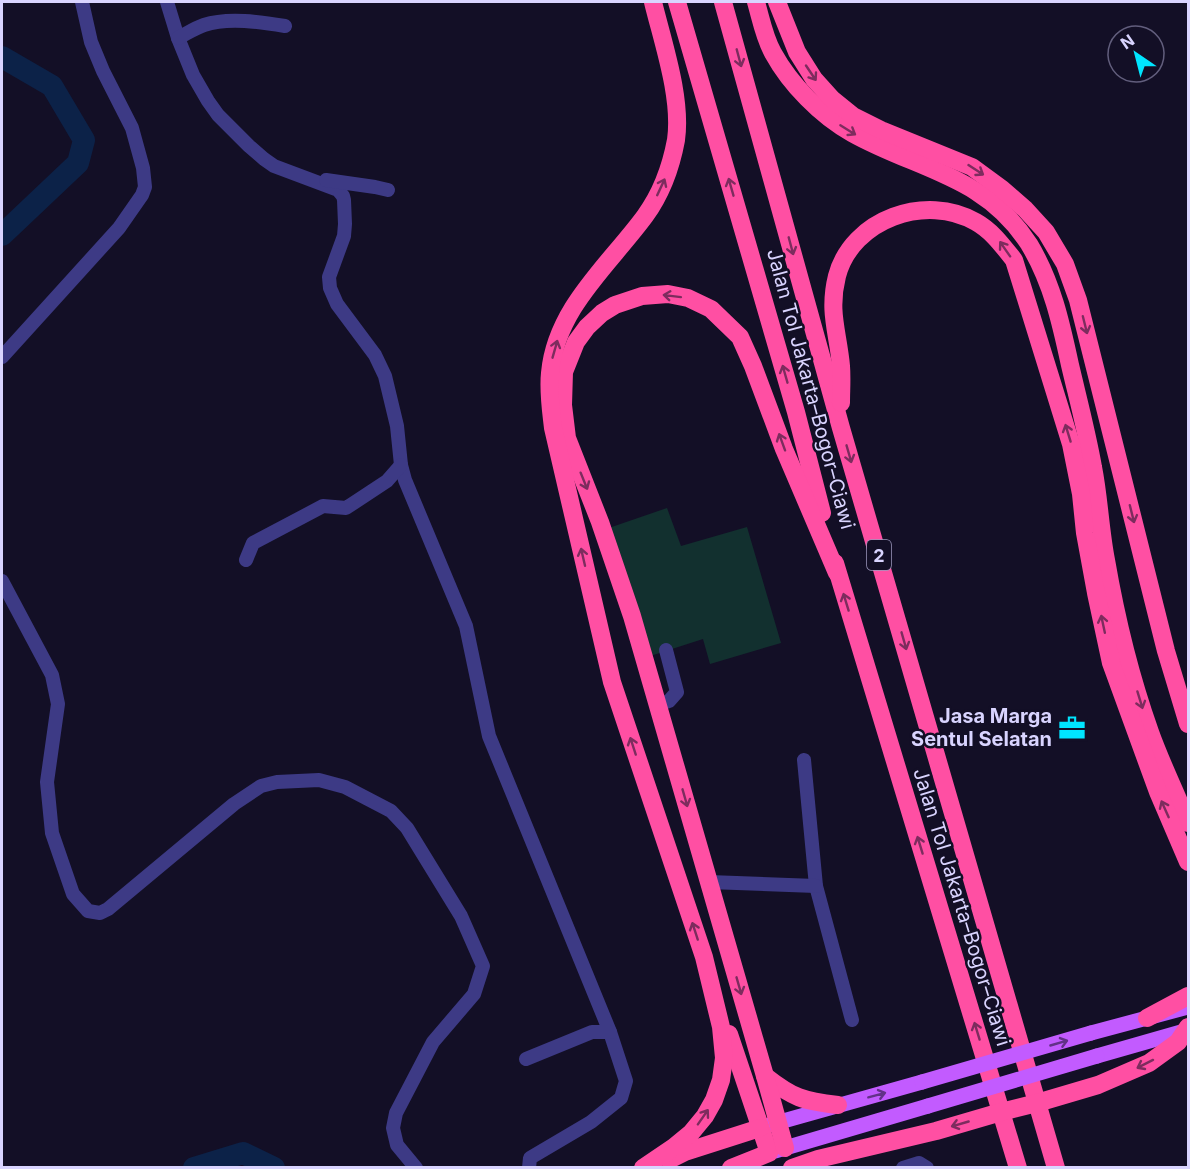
<svg xmlns="http://www.w3.org/2000/svg" width="1190" height="1169" font-family="Inter,sans-serif">
<rect width="100%" height="100%" fill="#130f26"/>
<path fill="#12302f" d="M 667,508 L 681,546 L 747,527 L 781,643 L 710,664 L 703,639 L 644,658 L 603,530 Z"/>
<g fill="none" stroke-linecap="round" stroke-linejoin="round">
<g stroke="#0c2248" stroke-width="22">
<path d="M 2,57 L 52,86 L 84,140 L 78,163 L 2,235"/>
<path d="M 194,1168 L 243,1153 L 274,1168"/>
</g>
<g stroke="#3d3a85" stroke-width="14">
<path d="M 167,2 L 178,38 L 193,75 L 208,101 L 218,115 L 249,146 L 264,159 L 274,166 L 338,190 L 343,196 L 344,200 L 345,224 L 344,236 L 329,277 L 330,288 L 337,304 L 375,355 L 385,376 L 397,426 L 401,465 L 405,480 L 466,626 L 489,736 L 610,1032 L 626,1081 L 621,1098 L 591,1122 L 530,1158 L 529,1168"/>
<path d="M 178,38 C 186,34 195,28 204,25 C 228,17 261,22 285,26"/>
<path d="M 326,180 L 375,187 L 388,190"/>
<path d="M 2,357 L 119,228 L 142,195 L 145,187 L 143,168 L 132,128 L 103,71 L 91,42 L 82,2"/>
<path d="M 246,560 L 253,543 L 323,506 L 346,508 L 387,481 L 401,465"/>
<path d="M 2,581 L 52,675 L 58,704 L 47,782 L 52,833 L 73,894 L 88,911 L 100,913 L 108,909 L 234,804 L 261,786 L 277,782 L 319,780 L 345,787 L 391,811 L 407,828 L 461,916 L 483,966 L 474,994 L 433,1042 L 396,1113 L 393,1128 L 397,1145 L 416,1168"/>
<path d="M 658,705 L 669,701 L 677,692 L 666,650"/>
<path d="M 804,760 L 816,886 L 852,1020"/>
<path d="M 709,882 L 816,886"/>
<path d="M 526,1059 L 592,1032 L 610,1032"/>
<path d="M 903,1168 L 919,1163 L 927,1168"/>
</g>
<g stroke="#c25bff" stroke-width="15">
<path d="M 1091,1033 L 1188,1007"/>
<path d="M 1097,1056 L 1188,1030"/>
<path d="M 769,1125 L 922,1082"/>
<path d="M 775,1151 L 928,1106"/>
</g>
<g stroke="#ff4fa3" stroke-width="18">
<path d="M 677,2 L 796,412 L 822,513"/>
<path d="M 723,2 L 841,428 L 1056,1168"/>
<path d="M 756,2 C 761,19 764,37 773,53 C 790,84 821,116 852,133 C 918,170 985,175 1029,244 C 1052,282 1061,323 1070,365 C 1078,399 1087,433 1093,467 C 1099,497 1100,529 1106,560 C 1116,618 1130,676 1150,732 C 1161,763 1176,793 1188,823"/>
<path d="M 777,2 L 797,52 L 814,79 L 832,99 L 853,116 L 881,130 L 972,167 L 1002,189 L 1025,209 L 1046,232 L 1065,264 L 1078,300 L 1166,651 L 1188,724"/>
<path d="M 841,403 C 841,391 842,378 841,366 C 838,332 828,312 837,276 C 852,219 926,193 976,222 C 992,231 1002,245 1014,260 L 1071,444 L 1081,494 L 1085,533 L 1096,593 L 1111,663 L 1158,792 L 1188,862"/>
<path d="M 835,563 L 1018,1168"/>
<path d="M 1147,1018 L 1188,996"/>
<path d="M 729,1034 L 769,1153 L 731,1168"/>
<path d="M 765,1076 C 793,1098 803,1101 838,1105"/>
<path d="M 785,1148 L 765,1076 L 632,616 L 600,522 L 567,438 L 563,405 L 564,372 L 576,342 L 587,327 L 602,313 L 615,305 L 642,296 L 668,294 L 688,298 L 711,309 L 740,337 L 753,366 L 784,449 L 837,573"/>
<path d="M 669,1160 L 685,1152 L 760,1128"/>
<path d="M 643,1168 L 674,1147 L 691,1133 L 705,1116 L 714,1100 L 721,1080 L 724,1058 L 721,1027 L 704,957 L 612,682 L 553,428 C 551,410 548,392 550,373 C 556,308 609,265 645,216 C 661,194 671,167 676,140 C 682,98 663,43 653,2"/>
</g>
<g stroke="#c25bff" stroke-width="15">
<path d="M 922,1082 L 1091,1033"/>
<path d="M 928,1106 L 1097,1056"/>
</g>
<path stroke="#ff4fa3" stroke-width="18" d="M 792,1168 L 818,1159 L 936,1131 L 1001,1112 L 1037,1103 L 1098,1085 L 1149,1063 L 1178,1042 L 1188,1027"/>
</g>
<defs><path id="oneway-shaft" d="M-6 0H5M1.5-3L5.5 0L1.5 3" fill="none" stroke-width="1.6" stroke-linecap="round" stroke-linejoin="round" transform="scale(1.5)"/></defs>
<g stroke="#7d2c5e">
<use href="#oneway-shaft" transform="translate(739 58) rotate(75)"/>
<use href="#oneway-shaft" transform="translate(811 73) rotate(56)"/>
<use href="#oneway-shaft" transform="translate(848 130) rotate(32)"/>
<use href="#oneway-shaft" transform="translate(976 170) rotate(33)"/>
<use href="#oneway-shaft" transform="translate(661 187) rotate(-65)"/>
<use href="#oneway-shaft" transform="translate(731 187) rotate(-106)"/>
<use href="#oneway-shaft" transform="translate(791 246) rotate(75)"/>
<use href="#oneway-shaft" transform="translate(1005 249) rotate(-125)"/>
<use href="#oneway-shaft" transform="translate(672 296) rotate(-173)"/>
<use href="#oneway-shaft" transform="translate(1085 325) rotate(76)"/>
<use href="#oneway-shaft" transform="translate(555 349) rotate(-74)"/>
<use href="#oneway-shaft" transform="translate(785 374) rotate(-106)"/>
<use href="#oneway-shaft" transform="translate(1068 433) rotate(-107)"/>
<use href="#oneway-shaft" transform="translate(782 442) rotate(-110)"/>
<use href="#oneway-shaft" transform="translate(849 454) rotate(74)"/>
<use href="#oneway-shaft" transform="translate(584 481) rotate(68)"/>
<use href="#oneway-shaft" transform="translate(1132 514) rotate(76)"/>
<use href="#oneway-shaft" transform="translate(583 557) rotate(-103)"/>
<use href="#oneway-shaft" transform="translate(846 602) rotate(-107)"/>
<use href="#oneway-shaft" transform="translate(1103 624) rotate(-102)"/>
<use href="#oneway-shaft" transform="translate(904 641) rotate(74)"/>
<use href="#oneway-shaft" transform="translate(1140 700) rotate(73)"/>
<use href="#oneway-shaft" transform="translate(633 746) rotate(-108)"/>
<use href="#oneway-shaft" transform="translate(685 798) rotate(74)"/>
<use href="#oneway-shaft" transform="translate(1165 809) rotate(-114)"/>
<use href="#oneway-shaft" transform="translate(920 845) rotate(-107)"/>
<use href="#oneway-shaft" transform="translate(695 931) rotate(-108)"/>
<use href="#oneway-shaft" transform="translate(739 986) rotate(74)"/>
<use href="#oneway-shaft" transform="translate(977 1031) rotate(-107)"/>
<use href="#oneway-shaft" transform="translate(1145 1064) rotate(153)"/>
<use href="#oneway-shaft" transform="translate(703 1117) rotate(-55)"/>
<use href="#oneway-shaft" transform="translate(960 1124) rotate(164)"/>
</g>
<g stroke="#623188">
<use href="#oneway-shaft" transform="translate(1059 1043) rotate(-16)"/>
<use href="#oneway-shaft" transform="translate(877 1095) rotate(-15)"/>
</g>
<defs>
<symbol id="office-bare" viewBox="-9 -9 18 18"><path d="M-6-3h4V-5.5h4V-3h4V5H-6ZM-1-4.5V-3h2v-1.5ZM-6 0V1H6V0Z" fill="#00e5ff" stroke="#130f26" stroke-width="2.5" paint-order="stroke"/></symbol>
</defs>
<g fill-rule="evenodd">
<use href="#office-bare" x="1053" y="709" width="38" height="38"/>
</g>
<g text-anchor="middle" dominant-baseline="central" stroke-width="5" stroke-linejoin="round" paint-order="stroke">
<rect fill="#130f26" stroke="#9e99be" stroke-width="1.5" x="867" y="540" width="24" height="30" rx="4.5"/>
<g font-size="18" font-weight="bold" fill="#d9d4ff">
<text x="879" y="555">2</text>
</g>
<g font-size="20" fill="#d9d4ff" stroke="#130f26">
<text transform="translate(811 389) rotate(75)">Jalan Tol Jakarta–Bogor–Ciawi</text>
<text transform="translate(962 907) rotate(73)">Jalan Tol Jakarta–Bogor–Ciawi</text>
</g>
<g font-size="20" font-weight="bold" fill="#d9d4ff" stroke="#130f26" text-anchor="end">
<text x="1052" y="716">Jasa Marga<tspan x="1052" dy="23">Sentul Selatan</tspan></text>
</g>
</g>
<rect width="1190" height="1169" fill="none" stroke="#d9d4ff" stroke-width="6"/>
<g transform="translate(1136 54) rotate(325)"><circle r="28" fill="#130f26" stroke="#625e7d" stroke-width="1.5"/>
<path d="M0-4.5L10 22L0 15L-10 22Z" fill="#00e5ff"/>
<text y="-9" font-size="16" font-weight="bold" text-anchor="middle" fill="#d9d4ff">N</text>
</g>
</svg>
